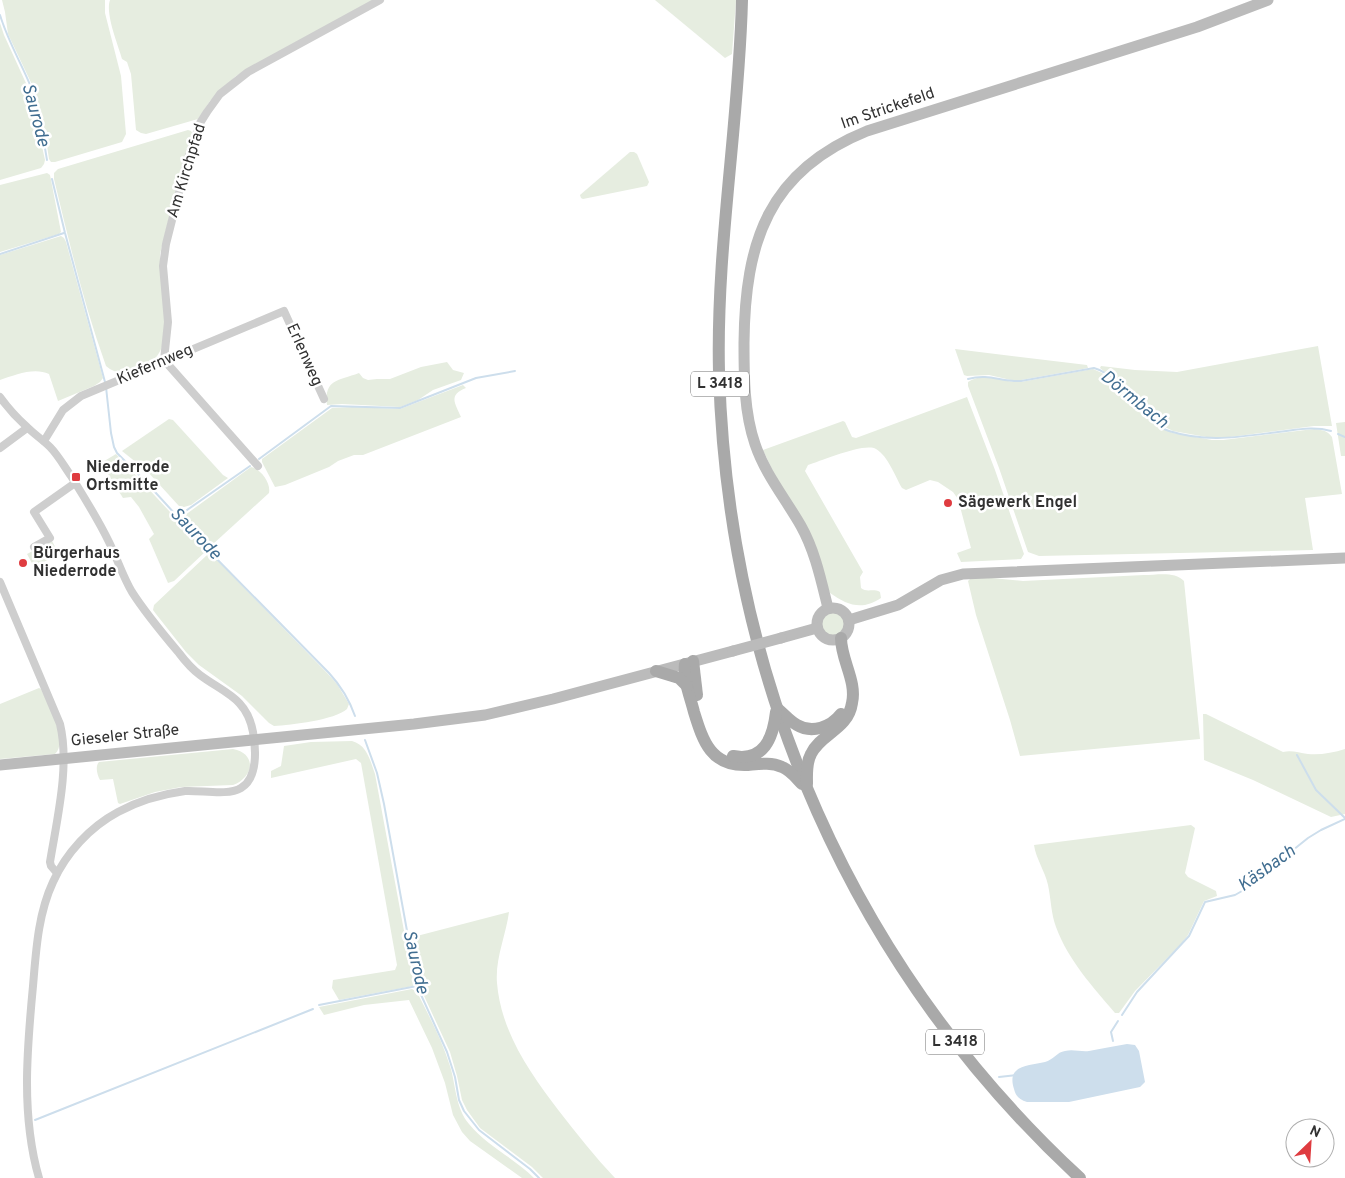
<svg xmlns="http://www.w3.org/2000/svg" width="1345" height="1178" font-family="Overpass,sans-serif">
<rect width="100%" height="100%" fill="#fff"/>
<g fill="#e6ede0">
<path d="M 2,0 L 105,0 L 105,13 L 121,76 L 126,134 L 122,142 L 55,162 L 51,162 L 49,159 L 44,126 L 35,91 L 8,34 L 5,12 Z"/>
<path d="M 110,0 L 373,0 L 236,76 L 210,101 L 198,119 L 146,134 L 141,133 L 136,130 L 131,74 L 127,62 L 122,59 C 118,44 105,14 110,0 Z"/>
<path d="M 655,0 L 736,0 L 732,54 L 725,58 Z"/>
<path d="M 0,23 L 4,35 L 30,92 L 45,160 L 44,164 L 41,168 L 0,180 Z"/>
<path d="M 188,130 L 191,131 L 193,134 L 177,185 L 160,254 C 159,279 172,334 159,353 C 154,362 143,366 134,370 C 124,375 114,373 106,366 C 84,305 69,242 54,179 L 54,173 L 58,169 Z"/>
<path d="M 630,152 L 634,152 L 637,154 L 649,182 L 647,186 L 583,199 L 581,198 L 580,195 Z"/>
<path d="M 47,173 L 50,175 L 51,180 L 61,232 L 59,234 L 0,252 L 0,185 Z"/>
<path d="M 61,236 L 64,238 L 66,242 L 103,378 L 100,382 L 94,386 L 58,401 L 49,374 C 34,367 15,375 0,380 L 0,255 Z"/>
<path d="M 1318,346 L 1332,426 L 1314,426 L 1222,438 L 1212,438 L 1173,431 L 1159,424 L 1134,397 L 1100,368 L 1101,366 L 1135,370 L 1177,372 Z"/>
<path d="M 955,349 L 1087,365 L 1088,368 L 1021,380 L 1011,380 L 989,375 L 967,376 L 964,375 Z"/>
<path d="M 447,362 L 453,370 L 464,373 L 461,380 L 433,390 L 418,400 L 400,407 L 342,404 L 327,405 C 324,379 338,381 359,373 L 363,378 L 368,380 L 377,379 L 390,379 L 421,367 Z"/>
<path d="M 1093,369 L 1102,373 L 1122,389 L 1158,426 L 1173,433 L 1212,440 L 1223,440 L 1314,429 C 1322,430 1327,430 1332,437 L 1342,494 L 1305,498 L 1313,550 L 1039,556 L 1028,552 L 999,468 L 968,386 L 968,382 C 985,371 1003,383 1021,382 Z"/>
<path d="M 463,385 L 466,388 C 448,395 455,403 461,417 L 363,455 L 354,455 L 338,461 L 329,467 L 285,485 L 275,487 L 262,462 L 262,459 L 332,408 L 353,407 L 400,409 Z"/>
<path d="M 967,397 L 995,470 L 1024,554 L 1021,559 L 961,562 L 957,553 L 971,548 L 958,499 L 953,492 L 938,482 L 930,480 L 906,490 L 902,488 C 895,476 888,456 876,449 C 865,442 821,461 808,465 L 805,471 L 863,572 L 860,577 L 861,588 C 867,593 873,588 880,592 L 881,598 C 862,611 847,605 830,593 L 763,450 L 843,421 L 845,422 L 852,437 L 856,438 Z"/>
<path d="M 169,419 L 173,420 L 223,475 L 228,478 L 191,505 L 184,507 L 179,506 L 147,471 L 122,451 Z"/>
<path d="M 1345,422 L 1345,456 L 1341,456 L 1336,423 Z"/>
<path d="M 116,454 L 197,541 L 205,552 L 174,581 L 168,583 L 149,539 L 154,534 L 139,507 L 131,497 L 123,498 L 101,463 Z"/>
<path d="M 251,467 C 261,469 271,483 269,493 L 212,545 L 206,544 L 200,539 L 181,518 Z"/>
<path d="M 52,541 L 59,554 L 34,567 L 27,554 Z"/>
<path d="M 207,555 L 213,557 L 220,563 L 328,674 L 337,684 L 349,704 L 347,709 C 335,720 291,725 274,726 L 269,723 L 242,696 L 199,665 L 186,652 L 156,614 L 153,610 L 154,605 Z"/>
<path d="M 1144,575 C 1157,575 1175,571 1184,581 L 1200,739 L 1020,756 L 1010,720 L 976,615 L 968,581 L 971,578 L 981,577 L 1023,581 Z"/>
<circle cx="833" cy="624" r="12"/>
<path d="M 39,688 L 41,689 C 48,703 69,742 55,754 L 0,759 L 0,704 Z"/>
<path d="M 1203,714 L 1206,714 L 1283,752 C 1292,750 1299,753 1308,754 C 1320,755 1333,753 1345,749 L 1345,814 L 1331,817 L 1253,780 L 1204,760 Z"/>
<path d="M 352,741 C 367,745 370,760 375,774 L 414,985 L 413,986 L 339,1000 L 332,988 L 333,980 L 395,970 L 397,965 L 361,763 L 356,759 L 271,778 L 271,771 L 281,766 L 284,746 L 311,742 Z"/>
<path d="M 233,749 C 258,754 253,778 233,785 L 181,787 L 155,792 L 120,804 L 118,803 L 113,779 L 100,780 C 97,775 95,766 99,762 Z"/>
<path d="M 1191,825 L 1195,828 L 1185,873 L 1188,877 L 1216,891 L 1217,896 L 1204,901 L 1188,935 L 1182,943 L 1135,991 L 1119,1013 L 1115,1013 C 1093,987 1068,960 1056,927 C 1051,914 1051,899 1048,885 C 1045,871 1036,859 1034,845 Z"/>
<path d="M 509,912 C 506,935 495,959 497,983 C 501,1032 530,1073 559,1111 C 577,1134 595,1157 615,1178 L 543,1178 L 532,1167 L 480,1128 L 467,1110 L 462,1100 L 457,1076 L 450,1052 L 419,985 L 411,942 L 413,937 Z"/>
<path d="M 412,989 L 417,992 C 429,1016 442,1040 450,1066 C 456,1085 455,1107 469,1124 C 487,1146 514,1158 534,1178 L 522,1178 L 470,1141 L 462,1132 L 453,1115 L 445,1083 L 432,1048 L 409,1000 L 364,1005 L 324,1015 L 319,1007 Z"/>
</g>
<path fill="#cddeec" d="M 1127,1044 L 1135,1045 L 1139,1051 L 1145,1082 L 1140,1087 L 1069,1102 L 1027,1102 C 1020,1100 1016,1097 1014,1089 C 1006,1064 1030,1066 1045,1062 C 1053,1060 1057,1052 1065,1051 C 1073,1049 1081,1052 1089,1051 C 1101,1049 1114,1046 1127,1044 Z"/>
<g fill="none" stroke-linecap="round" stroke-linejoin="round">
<g stroke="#cddeec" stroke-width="2">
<path d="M 0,15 C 8,42 23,66 33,92 C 41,114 43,138 47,160"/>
<path d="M 52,179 L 65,233 L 105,382"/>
<path d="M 0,254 L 64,233"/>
<path d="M 968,379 C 989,373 1001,382 1021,381 L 1094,368 C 1111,372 1134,398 1146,411 C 1153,419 1159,428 1169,431 C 1208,443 1238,437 1278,432 C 1296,430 1313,426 1331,431"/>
<path d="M 106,387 L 111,433 L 114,447 L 117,453 L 145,481 L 207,549 L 329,673 C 341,686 349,699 355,716"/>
<path d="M 1338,434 L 1345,437"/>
<path d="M 259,459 L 331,406 L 400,408 L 476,378 L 515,371"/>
<path d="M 177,517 L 250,466"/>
<path d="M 365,740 L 377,773 L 384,804 L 417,986 L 447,1052 L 455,1077 L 459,1100 L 464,1111 L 479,1130 L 530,1169 L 539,1178"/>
<path d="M 1297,755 L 1316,790 L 1345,818"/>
<path d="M 319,1005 L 417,986"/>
<path d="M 1122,1015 L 1137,992 L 1189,936 L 1205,902 L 1235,895 L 1242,891 L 1308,838 L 1321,830 L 1345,819"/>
<path d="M 1113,1041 L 1111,1032 L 1118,1021"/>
<path d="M 999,1077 L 1017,1075"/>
<path d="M 35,1120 L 313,1009"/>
</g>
<g stroke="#cecece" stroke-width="8">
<path d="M 164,360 L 168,322 L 163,266 L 166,244 L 187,161 L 200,123 L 207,112 L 220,94 L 248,72 L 380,0"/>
<path d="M 164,360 L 258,466"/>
<path d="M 0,397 C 8,408 17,418 27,427 C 34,434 43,440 50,447 C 58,455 64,466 71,476 C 84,497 98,519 109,542 C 117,558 123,577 132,592 C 146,614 163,634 179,653 C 185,661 192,669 200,675 C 224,693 247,698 253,732 C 256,749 258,778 241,788 C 228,796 201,790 185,791 C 163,794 138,801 118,812 C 90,827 66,853 53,882 C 38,914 36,951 33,986 C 27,1049 21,1116 39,1178"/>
<path d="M 44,441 L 63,410 L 81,396 L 284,311 L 324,399"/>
<path d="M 0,448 L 27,428"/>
<path d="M 34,547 L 50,538 L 34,512 L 75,483"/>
<path d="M 0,582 L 60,724 C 70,766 57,819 50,862 L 51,866 L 57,873"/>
</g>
<g stroke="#bbb" stroke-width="11">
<circle cx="833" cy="624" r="16"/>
<path d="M 828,608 C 821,580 815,551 801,526 C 785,498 765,474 755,444 C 744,412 744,376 744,343 C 745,242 768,171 867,131 L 1197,27 L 1268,0"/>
<path d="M 849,620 L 898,605 L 941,580 L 963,574 L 1345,558"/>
<path d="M 781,638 L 817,628"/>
<path d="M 0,765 L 414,724 L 485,715 L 553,699 L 733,651"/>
</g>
<g stroke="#a9a9a9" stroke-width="12">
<path d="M 742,0 C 739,124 716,248 719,372 C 728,682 852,967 1080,1178"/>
<path d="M 693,661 L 697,695"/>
<path d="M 685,664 C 683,680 690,696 694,712 C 703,741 711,767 748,765 C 759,764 771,762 782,767 C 790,770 796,778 802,784"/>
<path d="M 656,671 L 679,678 L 687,686"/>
<path d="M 778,709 C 784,714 790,721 797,725 C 812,734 831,727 841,714"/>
<path d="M 733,756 C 764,762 773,738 776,712"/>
<path d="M 807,784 C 807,774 806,763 811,754 C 821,733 848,730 852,703 C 857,681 841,660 841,638"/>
</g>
<path stroke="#bbb" stroke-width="11" d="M 733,651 L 781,638"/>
</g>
<g fill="#df3c40" stroke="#fff" stroke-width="2">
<rect x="71" y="472" width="10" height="10" rx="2.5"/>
<circle cx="948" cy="503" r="5"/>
<circle cx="23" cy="563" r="5"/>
</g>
<g text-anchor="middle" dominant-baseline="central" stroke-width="5" stroke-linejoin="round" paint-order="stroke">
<g fill="#fff" stroke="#6f6f6f" stroke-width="1">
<rect x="691" y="371.5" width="58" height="25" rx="4"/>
<rect x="926" y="1029.5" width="58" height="25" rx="4"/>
</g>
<g font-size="15" font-weight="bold" fill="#313131">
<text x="720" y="384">L 3418</text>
<text x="955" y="1042">L 3418</text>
</g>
<g font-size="16" fill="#313131" stroke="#fff">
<text transform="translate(888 109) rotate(-19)">Im Strickefeld</text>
<text transform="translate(187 171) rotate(-73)">Am Kirchpfad</text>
<text transform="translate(304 355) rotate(66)">Erlenweg</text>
<text transform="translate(155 365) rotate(-23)">Kiefernweg</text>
<text transform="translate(125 736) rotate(-6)">Gieseler Straße</text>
</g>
<g font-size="16" font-weight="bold" fill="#313131" stroke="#fff" text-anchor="start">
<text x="86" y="468">Niederrode<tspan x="86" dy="18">Ortsmitte</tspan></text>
<text x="958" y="503">Sägewerk Engel</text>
<text x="33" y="554">Bürgerhaus<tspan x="33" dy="18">Niederrode</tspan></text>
</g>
<g font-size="18" font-style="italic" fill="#416e91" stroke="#fff">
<text transform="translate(35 115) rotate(75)">Saurode</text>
<text transform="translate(1134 400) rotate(39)">Dörmbach</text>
<text transform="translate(195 534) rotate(46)">Saurode</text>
<text transform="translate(1267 869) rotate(-36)">Käsbach</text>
<text transform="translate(415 962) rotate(77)">Saurode</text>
</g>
</g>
<g transform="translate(1310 1143) rotate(25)"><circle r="24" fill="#ffffff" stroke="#adadad"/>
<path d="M0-4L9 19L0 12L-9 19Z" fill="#df3c40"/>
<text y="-8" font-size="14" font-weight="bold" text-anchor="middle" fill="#313131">N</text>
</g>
</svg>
